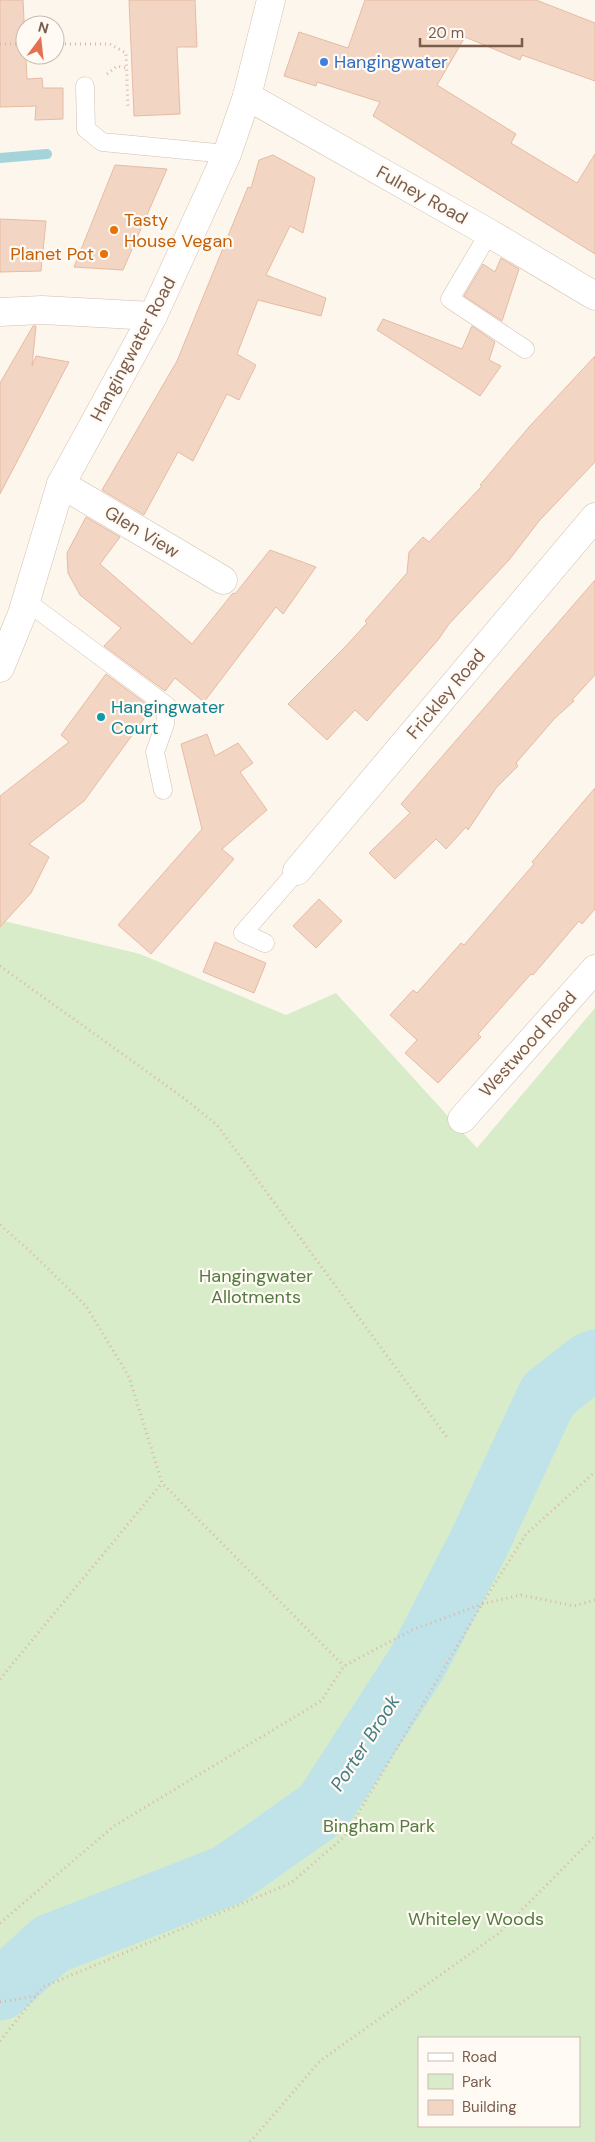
<svg xmlns="http://www.w3.org/2000/svg" width="595" height="2142" font-family="'DM Sans',sans-serif">
<rect width="100%" height="100%" fill="#fdf6ec"/>
<path fill="#d8ecc9" fill-rule="evenodd" d="M 0,920 L 140,954 L 286,1015 L 336,993 L 477,1148 L 595,1008 L 595,2142 L 0,2142 ZM 419,2038 L 579,2038 L 579,2126 L 419,2126 Z"/>
<g fill="none" stroke-linecap="round" stroke-linejoin="round">
<path stroke="#a5d3da" stroke-width="10" d="M 0,158 L 47,154"/>
<path stroke="#bfe3e8" stroke-width="61" d="M 0,1990 L 51,1944 L 228,1875 L 323,1808 L 417,1663 L 479,1543 L 548,1395 L 590,1362 L 595,1360"/>
</g>
<g fill="#f3d5c3" stroke="#e6bba3">
<path d="M 0,0 L 23,0 L 27,79 L 42,78 L 43,88 L 63,88 L 63,119 L 35,120 L 36,106 L 0,107 Z"/>
<path d="M 129,0 L 195,0 L 197,47 L 177,47 L 180,114 L 134,116 Z"/>
<path d="M 365,0 L 536,0 L 595,23 L 595,81 L 522,55 L 520,60 L 465,37 L 437,85 L 516,134 L 511,143 L 577,183 L 595,154 L 595,254 L 373,116 L 380,102 L 317,82 L 316,86 L 284,76 L 299,32 L 348,48 Z"/>
<path d="M 273,155 L 315,178 L 303,233 L 290,226 L 266,275 L 326,298 L 321,316 L 258,300 L 237,354 L 256,365 L 239,400 L 227,394 L 193,461 L 178,452 L 144,515 L 102,490 L 177,361 L 248,187 L 251,188 L 259,160 Z"/>
<path d="M 115,165 L 167,169 L 123,270 L 74,267 Z"/>
<path d="M 0,219 L 46,221 L 41,271 L 0,272 Z"/>
<path d="M 501,258 L 519,269 L 502,321 L 464,296 L 483,264 L 495,272 Z"/>
<path d="M 383,319 L 462,349 L 472,326 L 495,342 L 489,360 L 501,366 L 480,396 L 377,330 Z"/>
<path d="M 33,326 L 36,326 L 32,366 L 36,356 L 69,362 L 0,494 L 0,383 Z"/>
<path d="M 595,356 L 595,462 L 539,521 L 509,560 L 449,624 L 438,640 L 367,721 L 355,710 L 327,740 L 288,704 L 345,647 L 367,623 L 365,621 L 407,573 L 409,552 L 423,537 L 429,542 L 482,486 L 480,485 L 529,427 Z"/>
<path d="M 86,517 L 120,537 L 100,564 L 192,644 L 233,593 L 235,594 L 270,550 L 316,567 L 283,614 L 276,607 L 204,702 L 175,678 L 165,691 L 104,646 L 121,628 L 80,595 L 68,573 L 67,553 Z"/>
<path d="M 595,580 L 595,675 L 572,700 L 574,701 L 555,718 L 516,763 L 518,766 L 496,788 L 468,830 L 466,827 L 446,849 L 436,839 L 395,879 L 369,853 L 410,813 L 401,804 Z"/>
<path d="M 106,674 L 152,708 L 84,801 L 29,844 L 49,857 L 31,893 L 0,927 L 0,796 L 69,742 L 61,735 Z"/>
<path d="M 207,734 L 215,756 L 238,743 L 253,763 L 240,772 L 267,810 L 222,849 L 234,859 L 151,954 L 118,925 L 202,829 L 181,744 Z"/>
<path d="M 595,788 L 595,909 L 582,924 L 579,921 L 533,975 L 531,974 L 478,1034 L 481,1037 L 438,1083 L 405,1053 L 417,1040 L 390,1015 L 413,990 L 417,993 L 461,943 L 464,945 L 534,864 L 532,862 Z"/>
<path d="M 319,899 L 342,921 L 316,948 L 293,926 Z"/>
<path d="M 215,942 L 266,963 L 254,993 L 203,972 Z"/>
</g>
<g fill="none" stroke-linecap="round" stroke-linejoin="round">
<defs>
<g id="lane">
<path d="M 85,86 L 86,129 L 102,142 L 227,154"/>
<path d="M 489,233 L 450,299 L 525,349"/>
<path d="M 26,601 L 167,706 L 165,724 L 155,752 L 163,790"/>
<path d="M 265,943 L 243,933 L 297,871"/>
</g>
<g id="street">
<path d="M 247,96 L 489,233 L 595,296"/>
<path d="M 0,312 L 42,310 L 153,316"/>
<path d="M 61,484 L 223,580"/>
<path d="M 297,871 L 595,517"/>
<path d="M 462,1119 L 595,969"/>
</g>
<path id="secondary" d="M 0,668 L 22,614 L 61,484 L 153,316 L 227,154 L 247,96 L 271,0"/>
</defs>
<use href="#lane" stroke="#d1beb0" stroke-width="19"/>
<use href="#street" stroke="#d1beb0" stroke-width="29"/>
<use href="#secondary" stroke="#d6c0b0" stroke-width="29"/>
<g stroke="#d9b8a5" stroke-width="3" stroke-dasharray="1 4" stroke-linecap="butt">
<path d="M 0,44 L 25,44"/>
<path d="M 55,44 L 110,44 L 126,53 L 128,109"/>
<path d="M 107,74 L 117,66 L 127,68"/>
<path d="M 0,966 L 185,1099 L 217,1125 L 449,1440"/>
<path d="M 0,1225 L 29,1250 L 86,1306 L 129,1377 L 162,1483 L 344,1666"/>
<path d="M 0,1679 L 162,1483"/>
<path d="M 0,1923 L 114,1826 L 321,1701 L 344,1666 L 412,1630 L 482,1604 L 521,1595 L 574,1606 L 595,1600"/>
<path d="M 0,2002 L 36,1996"/>
<path d="M 0,2041 L 43,1987 L 291,1883 L 345,1836 L 482,1604 L 526,1534 L 595,1472"/>
<path d="M 250,2142 L 320,2061 L 499,1933 L 595,1836"/>
</g>
<use href="#lane" stroke="#fff" stroke-width="18"/>
<use href="#street" stroke="#fff" stroke-width="28"/>
<use href="#secondary" stroke="#fff" stroke-width="28"/>
</g>
<circle fill="#3f7fe0" stroke="#fffaf3" stroke-width="2" cx="324" cy="62" r="5"/>
<g fill="#e8710a" stroke="#fffaf3" stroke-width="2">
<circle cx="114" cy="230" r="5"/>
<circle cx="104" cy="254" r="5"/>
</g>
<circle fill="#0f9aa8" stroke="#fffaf3" stroke-width="2" cx="101" cy="717" r="5"/>
<g text-anchor="middle" dominant-baseline="central" stroke-width="4.5" stroke-linejoin="round" paint-order="stroke">
<g font-size="18" fill="#366cbe" stroke="#fffaf3" text-anchor="start">
<text x="334" y="62">Hangingwater</text>
</g>
<g font-size="18" fill="#7a5c4d" stroke="#fffaf3">
<text transform="translate(422 195) rotate(29)">Fulney Road</text>
<text transform="translate(133 349) rotate(-62)">Hangingwater Road</text>
<text transform="translate(142 532) rotate(31)">Glen View</text>
<text transform="translate(446 694) rotate(-50)">Frickley Road</text>
<text transform="translate(528 1044) rotate(-48)">Westwood Road</text>
</g>
<g font-size="18" fill="#c56008" stroke="#fffaf3" text-anchor="start">
<text x="124" y="220">Tasty<tspan x="124" dy="21">House Vegan</tspan></text>
<text x="94" y="254" text-anchor="end">Planet Pot</text>
</g>
<g font-size="18" fill="#0d838f" stroke="#fffaf3" text-anchor="start">
<text x="111" y="707">Hangingwater<tspan x="111" dy="21">Court</tspan></text>
</g>
<g font-size="18" fill="#537a41" stroke="#fffaf3">
<text x="256" y="1276">Hangingwater<tspan x="256" dy="21">Allotments</tspan></text>
<text x="379" y="1826">Bingham Park</text>
<text x="476" y="1919">Whiteley Woods</text>
</g>
<g font-size="19" font-style="italic" fill="#437c86" stroke="#fffaf3">
<text transform="translate(365 1743) rotate(-57)">Porter Brook</text>
</g>
</g>
<rect x="418" y="2037" width="162" height="90" fill="#fffaf3" stroke="#cabbb1"/>
<rect x="428" y="2053" width="25" height="8" fill="#ffffff" stroke="#cabbb1"/>
<text x="462" y="2062" font-size="15" fill="#7a5c4d">Road</text>
<rect x="428" y="2074" width="25" height="15" fill="#d8ecc9" stroke="#cabbb1"/>
<text x="462" y="2087" font-size="15" fill="#7a5c4d">Park</text>
<rect x="428" y="2100" width="25" height="15" fill="#f3d5c3" stroke="#cabbb1"/>
<text x="462" y="2112" font-size="15" fill="#7a5c4d">Building</text>
<g transform="translate(40 40) rotate(15)"><circle r="24" fill="#fffaf3" stroke="#cabbb1"/>
<path d="M0-4L9 19L0 12L-9 19Z" fill="#e76f51"/>
<text y="-8" font-size="14" font-weight="bold" text-anchor="middle" fill="#7a5c4d">N</text>
</g>
<path d="M420 38v8h102v-8" fill="none" stroke="#7a5c4d" stroke-width="2.5"/>
<text x="428" y="38" font-size="15" fill="#7a5c4d" stroke="#fffaf3" stroke-width="4" paint-order="stroke">20 m</text>
</svg>
